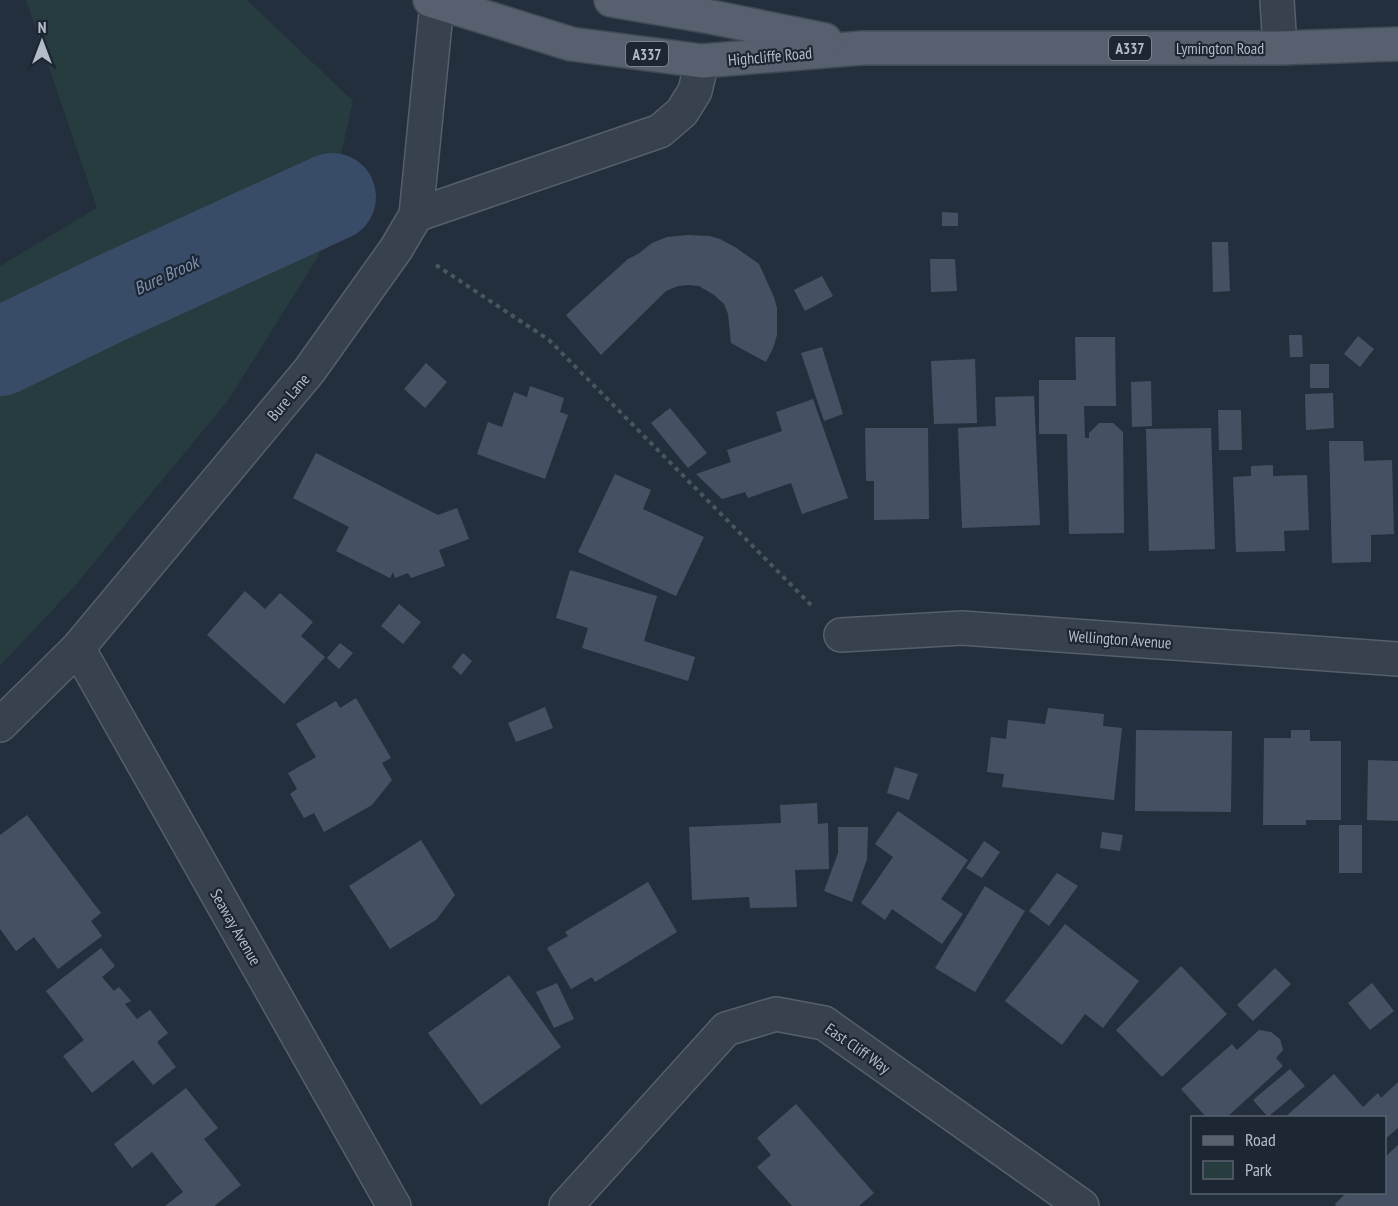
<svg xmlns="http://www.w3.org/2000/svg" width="1398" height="1206" font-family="'PT Sans Narrow',sans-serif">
<rect width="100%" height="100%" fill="#242f3e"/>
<path fill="#263c3f" d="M 26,0 L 247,0 L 353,101 L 319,255 L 229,399 L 73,588 L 0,666 L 0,266 L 97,208 Z"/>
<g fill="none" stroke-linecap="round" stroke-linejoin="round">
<path stroke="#394c67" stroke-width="88" d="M 0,352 L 111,298 L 332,197"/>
</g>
<g fill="#455162">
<path d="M 942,212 L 958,213 L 958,226 L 942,226 Z"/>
<path d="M 688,235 L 709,236 L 720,239 L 735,247 L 759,264 L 774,297 L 777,308 L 777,335 L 773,348 L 766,362 L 731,343 L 728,314 L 724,304 L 714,295 L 699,286 L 689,285 L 678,286 L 666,291 L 601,355 L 566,315 L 628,259 L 638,254 L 652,243 L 667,237 Z"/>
<path d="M 1212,242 L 1228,242 L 1230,291 L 1213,292 Z"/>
<path d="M 930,259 L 955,259 L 957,291 L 931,292 Z"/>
<path d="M 822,276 L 833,296 L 805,311 L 794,290 Z"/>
<path d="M 1289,335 L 1302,335 L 1303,357 L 1290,357 Z"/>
<path d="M 1358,336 L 1374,349 L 1360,367 L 1344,354 Z"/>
<path d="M 1075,337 L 1115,337 L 1116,406 L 1084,406 L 1085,438 L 1089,438 L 1089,433 L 1099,423 L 1113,423 L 1123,432 L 1124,533 L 1069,534 L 1067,434 L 1039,434 L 1039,380 L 1076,380 Z"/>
<path d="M 822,347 L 843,414 L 824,421 L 801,353 Z"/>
<path d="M 975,359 L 977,423 L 934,424 L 931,361 Z"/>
<path d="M 426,363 L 447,382 L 425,408 L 404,389 Z"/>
<rect x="1310" y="364" width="19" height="24"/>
<path d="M 1151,381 L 1152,426 L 1132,427 L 1131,382 Z"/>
<path d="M 530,386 L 564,398 L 560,412 L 568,415 L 545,479 L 477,454 L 488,422 L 502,427 L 514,392 L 527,397 Z"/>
<path d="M 1333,393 L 1334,428 L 1306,430 L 1305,394 Z"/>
<path d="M 1034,396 L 1040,525 L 962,528 L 958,428 L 996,426 L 995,397 Z"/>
<path d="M 813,399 L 848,498 L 802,514 L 791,483 L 748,498 L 745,492 L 722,499 L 696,474 L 731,462 L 727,450 L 782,431 L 776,412 Z"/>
<path d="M 670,408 L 707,453 L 688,468 L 651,423 Z"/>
<path d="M 1218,410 L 1241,410 L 1242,450 L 1219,450 Z"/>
<path d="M 865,428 L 928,428 L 929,519 L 874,520 L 874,481 L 866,481 Z"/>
<path d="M 1211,428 L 1215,549 L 1149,551 L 1146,429 Z"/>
<path d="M 1329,441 L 1363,441 L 1364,461 L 1392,460 L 1394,534 L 1371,535 L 1371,562 L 1332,563 Z"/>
<path d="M 316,453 L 438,515 L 457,508 L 469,539 L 439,550 L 445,566 L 411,578 L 408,573 L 395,578 L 393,572 L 390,578 L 336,551 L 349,527 L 293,498 Z"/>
<path d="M 1273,465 L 1273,476 L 1307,475 L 1309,530 L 1284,531 L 1285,551 L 1236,552 L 1233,477 L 1251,476 L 1251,466 Z"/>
<path d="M 615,474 L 651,490 L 643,509 L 704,537 L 676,596 L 578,552 Z"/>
<path d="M 570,570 L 657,596 L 644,641 L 695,657 L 688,681 L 582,648 L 588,628 L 556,618 Z"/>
<path d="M 245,591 L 265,609 L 280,593 L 313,622 L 301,636 L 325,657 L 284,704 L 207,635 Z"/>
<path d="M 399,604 L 421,622 L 403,644 L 381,626 Z"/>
<path d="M 340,643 L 353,653 L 339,669 L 327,658 Z"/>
<path d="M 463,653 L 472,661 L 461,675 L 452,667 Z"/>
<path d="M 356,698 L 391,758 L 382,763 L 392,780 L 372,805 L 324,832 L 314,813 L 304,818 L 290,794 L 297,789 L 288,773 L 316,757 L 296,724 L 336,701 L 340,708 Z"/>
<path d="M 545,707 L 553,728 L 516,742 L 508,723 Z"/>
<path d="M 1048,708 L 1104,714 L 1103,726 L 1122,728 L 1114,800 L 1002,787 L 1004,774 L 987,772 L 991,737 L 1006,739 L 1008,720 L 1045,724 Z"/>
<path d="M 1136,730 L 1232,731 L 1231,812 L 1135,811 Z"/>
<path d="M 1291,730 L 1310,730 L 1310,741 L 1341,741 L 1341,820 L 1306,820 L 1306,825 L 1263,825 L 1264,738 L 1291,738 Z"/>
<path d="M 1368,760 L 1398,761 L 1398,821 L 1367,820 Z"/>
<path d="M 895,767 L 918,774 L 909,800 L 887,793 Z"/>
<path d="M 817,803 L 818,824 L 828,823 L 829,869 L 795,870 L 797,907 L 750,908 L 749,897 L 692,900 L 689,827 L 781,823 L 780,805 Z"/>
<path d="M 898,811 L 968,860 L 941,899 L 963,914 L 942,944 L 892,909 L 885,920 L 861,903 L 893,857 L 875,844 Z"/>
<path d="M 27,815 L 101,913 L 91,921 L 102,936 L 58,969 L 34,937 L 16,951 L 0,929 L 0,835 Z"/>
<rect x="1339" y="825" width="23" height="48"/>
<path d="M 838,827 L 868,827 L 867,859 L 852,902 L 824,891 L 838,853 Z"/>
<path d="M 1102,832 L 1123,835 L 1120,851 L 1100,848 Z"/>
<path d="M 421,840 L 455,895 L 436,920 L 390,949 L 349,886 Z"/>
<path d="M 984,841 L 1000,852 L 982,878 L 966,868 Z"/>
<path d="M 1057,873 L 1078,886 L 1049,926 L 1029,911 Z"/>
<path d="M 648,882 L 677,932 L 595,982 L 592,977 L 571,989 L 547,948 L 568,936 L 565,932 Z"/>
<path d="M 985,886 L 1025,911 L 975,992 L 935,968 Z"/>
<path d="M 1065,924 L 1139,981 L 1103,1028 L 1085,1014 L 1062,1045 L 1005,1001 Z"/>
<path d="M 101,948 L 115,966 L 102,977 L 114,991 L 119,987 L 131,1001 L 125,1004 L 137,1019 L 150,1010 L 168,1033 L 157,1042 L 176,1067 L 153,1085 L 133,1060 L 92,1093 L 63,1056 L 84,1040 L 46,991 Z"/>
<path d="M 1181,966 L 1227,1014 L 1162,1077 L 1116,1030 Z"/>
<path d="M 1275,968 L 1291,984 L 1253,1021 L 1237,1005 Z"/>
<path d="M 509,975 L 561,1047 L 481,1105 L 428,1033 Z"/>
<path d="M 557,983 L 574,1019 L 554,1028 L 536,992 Z"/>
<path d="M 1372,983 L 1394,1011 L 1370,1030 L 1348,1003 Z"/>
<path d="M 1259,1030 L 1271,1032 L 1280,1039 L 1283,1050 L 1276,1058 L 1283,1066 L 1226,1118 L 1207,1118 L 1181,1089 L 1232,1044 L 1237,1050 Z"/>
<path d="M 1290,1069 L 1305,1086 L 1268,1117 L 1253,1100 Z"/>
<path d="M 1334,1074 L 1363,1107 L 1378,1093 L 1381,1098 L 1398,1082 L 1398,1128 L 1384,1140 L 1384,1118 L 1284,1118 Z"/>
<path d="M 186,1088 L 218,1128 L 204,1139 L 241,1185 L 214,1206 L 165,1206 L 183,1192 L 152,1152 L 132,1168 L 114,1144 Z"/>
<path d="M 796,1104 L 874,1193 L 859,1206 L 792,1206 L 757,1167 L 771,1155 L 757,1138 Z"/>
<path d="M 1398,1145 L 1398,1206 L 1336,1206 L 1335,1204 L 1347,1192 L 1384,1192 L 1384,1158 Z"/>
</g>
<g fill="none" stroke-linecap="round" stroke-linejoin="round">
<defs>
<g id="minor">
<path d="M 1277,0 L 1280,48"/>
<path d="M 416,215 L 660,131 L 682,112 L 695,91 L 702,61"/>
<path d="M 841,635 L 962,628 L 1398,659"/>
<path d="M 78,648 L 394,1206"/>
<path d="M 0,725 L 78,648 L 309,371 L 396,249 L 416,215 L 437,3"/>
<path d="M 566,1206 L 726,1029 L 776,1014 L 824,1023 L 1082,1206"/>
</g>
<g id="major">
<path d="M 430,0 L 571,44 L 702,61 L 862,48 L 1280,48 L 1398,44"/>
<path d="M 611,0 L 711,17 L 825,40"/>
</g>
</defs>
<use href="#minor" stroke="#565f6c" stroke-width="36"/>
<use href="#major" stroke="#414a57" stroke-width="36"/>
<path stroke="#44595c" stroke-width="4" stroke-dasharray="4.5 4.5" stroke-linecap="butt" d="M 436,265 L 549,340 L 811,605"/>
<use href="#minor" stroke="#38414e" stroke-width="33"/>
<use href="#major" stroke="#56606e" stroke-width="33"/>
</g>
<g text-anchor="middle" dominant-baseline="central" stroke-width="4.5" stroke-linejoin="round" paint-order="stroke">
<g fill="#1d2633" stroke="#878f9c" stroke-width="1.5">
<rect x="1109" y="36" width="42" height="24" rx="4.5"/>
<rect x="626" y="42" width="42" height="24" rx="4.5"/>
</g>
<g font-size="15" font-weight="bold" fill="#b4bcc9">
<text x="1130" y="48">A337</text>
<text x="647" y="54">A337</text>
</g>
<g font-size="16" fill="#b4bcc9" stroke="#1d2633">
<text x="1220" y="48">Lymington Road</text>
<text transform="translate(770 56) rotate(-5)">Highcliffe Road</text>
<text transform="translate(288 397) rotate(-50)">Bure Lane</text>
<text transform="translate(1120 639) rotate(4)">Wellington Avenue</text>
<text transform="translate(236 927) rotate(60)">Seaway Avenue</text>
<text transform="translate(858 1048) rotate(35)">East Cliff Way</text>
</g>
<g font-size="18" font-style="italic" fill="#7c92b1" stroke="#1d2633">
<text transform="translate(166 275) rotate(-25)">Bure Brook</text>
</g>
</g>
<rect x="1191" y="1116" width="195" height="78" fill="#1d2633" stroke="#59626f" stroke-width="1.5"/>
<rect x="1203" y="1136" width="30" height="9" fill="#56606e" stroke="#59626f" stroke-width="1.5"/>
<text x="1245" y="1146" font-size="18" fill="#b4bcc9">Road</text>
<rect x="1203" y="1161" width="30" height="18" fill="#263c3f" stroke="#59626f" stroke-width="1.5"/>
<text x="1245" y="1176" font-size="18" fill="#b4bcc9">Park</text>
<g transform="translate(42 42)" stroke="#1d2633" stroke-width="4.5" paint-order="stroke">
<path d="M0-4.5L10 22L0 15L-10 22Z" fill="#b4bcc9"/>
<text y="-9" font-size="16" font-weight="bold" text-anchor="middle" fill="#b4bcc9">N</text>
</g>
</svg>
